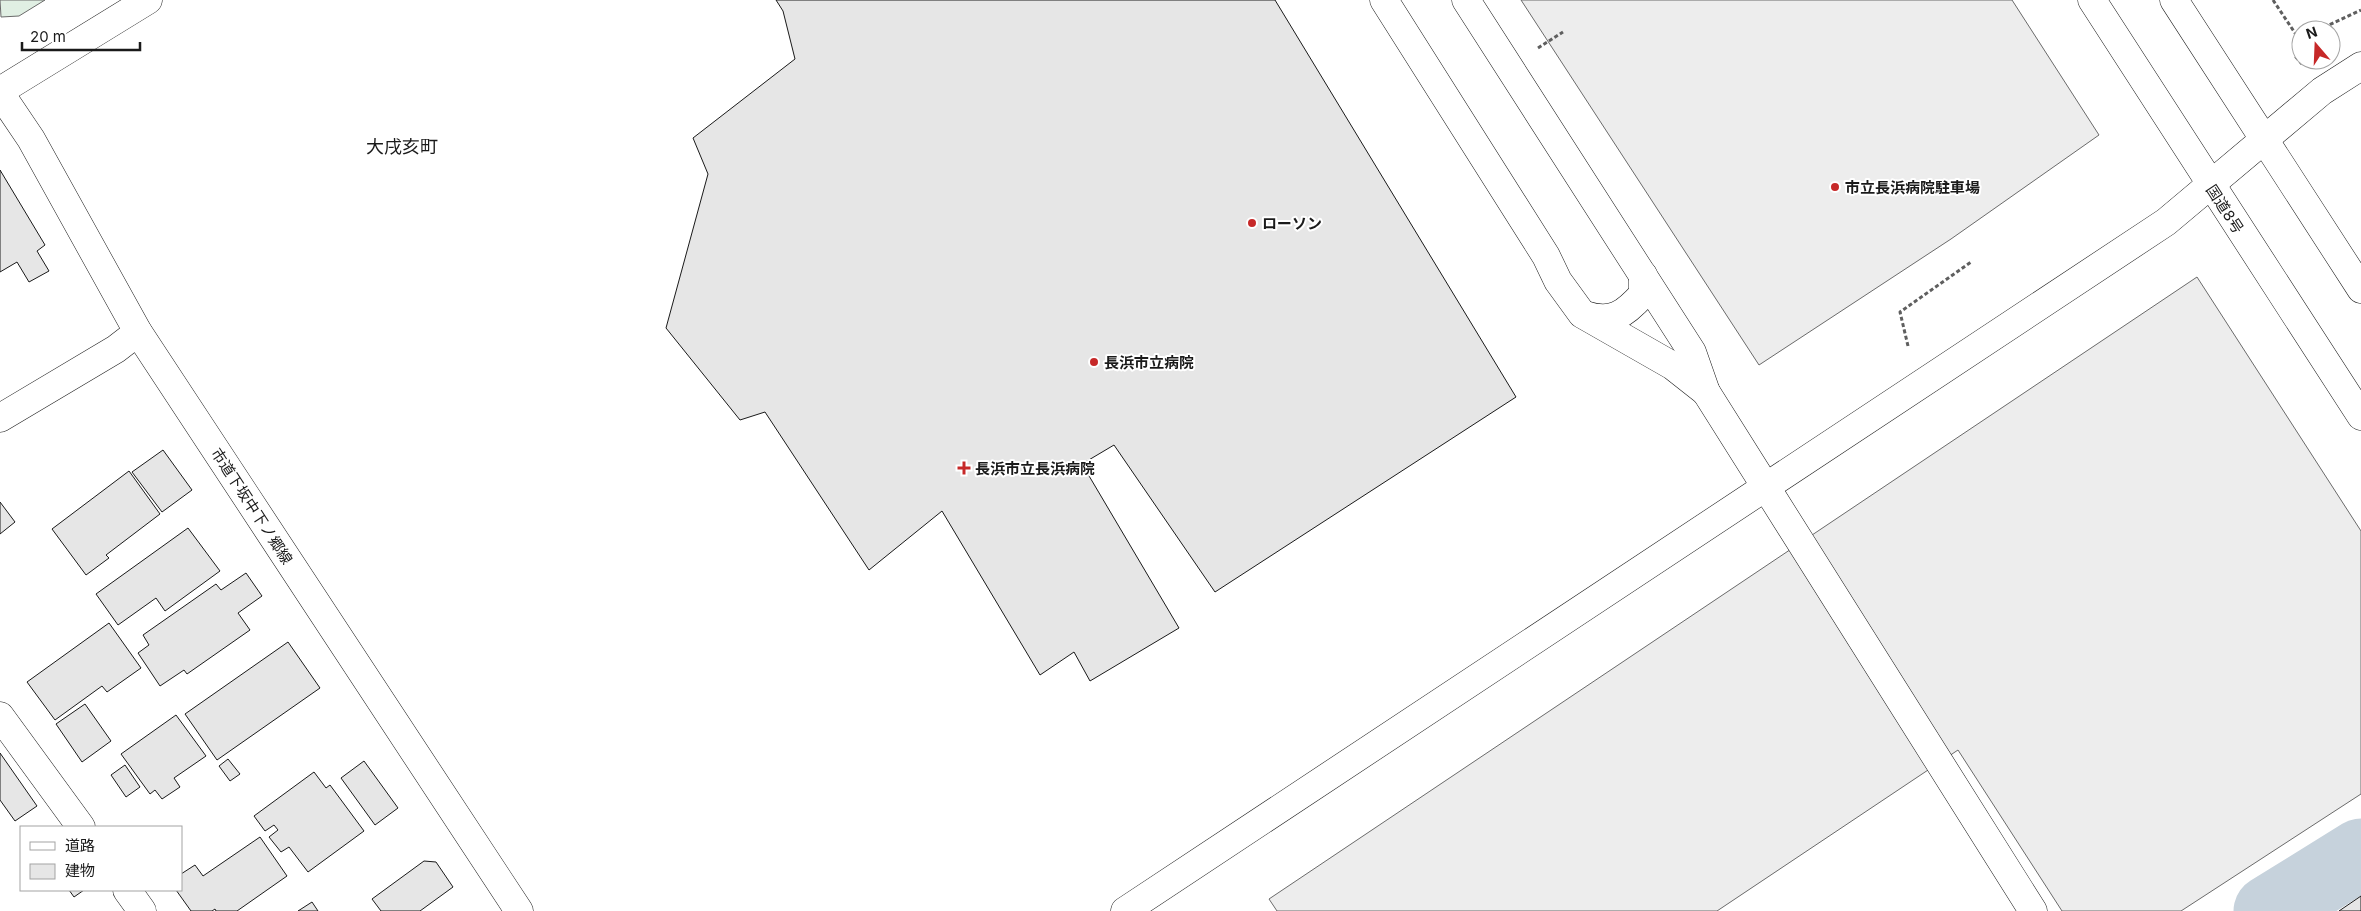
<svg xmlns="http://www.w3.org/2000/svg" width="2361" height="911" font-family="Inter,'Noto Sans JP',sans-serif">
<rect width="100%" height="100%" fill="#fff"/>
<path fill="#e0efe3" stroke="#6a6a6a" d="M 0,0 L 45,0 L 19,16 L 1,17 Z"/>
<g fill="#ededed" stroke="#6a6a6a">
<path d="M 1521,0 L 2012,0 L 2099,135 L 1951,239 L 1759,365 Z"/>
<path d="M 2197,277 L 2361,531 L 2361,794 L 2181,911 L 2062,911 L 1958,750 L 1717,911 L 1277,911 L 1269,899 Z"/>
</g>
<g fill="none" stroke-linecap="round" stroke-linejoin="round">
<path stroke="#c6d2dc" stroke-width="71" d="M 2269,911 L 2361,854"/>
</g>
<g fill="#e6e6e6" stroke="#1a1a1a">
<path d="M 776,0 L 1275,0 L 1516,397 L 1215,592 L 1114,445 L 1082,464 L 1179,628 L 1090,681 L 1074,652 L 1040,675 L 942,511 L 869,570 L 765,412 L 740,420 L 666,328 L 708,174 L 693,138 L 795,59 L 783,11 Z"/>
<path d="M 0,170 L 45,245 L 37,251 L 49,271 L 29,282 L 17,262 L 0,272 Z"/>
<path d="M 163,450 L 192,490 L 162,512 L 132,472 Z"/>
<path d="M 129,471 L 160,514 L 106,555 L 109,558 L 86,575 L 52,529 Z"/>
<path d="M 0,502 L 15,522 L 0,534 Z"/>
<path d="M 188,528 L 220,571 L 165,611 L 156,598 L 118,625 L 96,594 Z"/>
<path d="M 246,573 L 262,596 L 238,613 L 250,630 L 187,674 L 184,670 L 160,686 L 138,653 L 149,645 L 143,635 L 216,584 L 221,590 Z"/>
<path d="M 109,623 L 141,668 L 107,692 L 102,686 L 55,720 L 27,682 Z"/>
<path d="M 288,642 L 320,688 L 217,760 L 185,714 Z"/>
<path d="M 85,704 L 111,741 L 82,762 L 56,724 Z"/>
<path d="M 176,715 L 206,756 L 174,778 L 180,787 L 162,799 L 155,790 L 150,794 L 121,754 Z"/>
<path d="M 0,753 L 37,806 L 15,821 L 0,800 Z"/>
<path d="M 228,759 L 240,774 L 230,781 L 219,766 Z"/>
<path d="M 364,761 L 398,808 L 375,825 L 341,778 Z"/>
<path d="M 125,765 L 140,787 L 126,797 L 111,775 Z"/>
<path d="M 314,772 L 326,788 L 330,785 L 364,831 L 308,872 L 289,847 L 281,852 L 269,837 L 278,830 L 274,825 L 265,831 L 254,816 Z"/>
<path d="M 260,837 L 287,876 L 237,911 L 216,911 L 215,909 L 212,911 L 191,911 L 176,890 L 181,890 L 181,874 L 195,865 L 203,876 Z"/>
<path d="M 424,861 L 436,862 L 453,887 L 420,911 L 381,911 L 372,899 Z"/>
<path d="M 69,890 L 84,890 L 74,897 Z"/>
<path d="M 2361,896 L 2361,911 L 2339,911 Z"/>
<path d="M 312,902 L 318,911 L 298,911 Z"/>
</g>
<g fill="none" stroke-linecap="round" stroke-linejoin="round">
<defs>
<g id="minor">
<path d="M 1384,0 L 1546,256 L 1558,281 L 1582,314 L 1673,366 L 1706,392"/>
<path d="M 1466,0 L 1692,352 L 1706,392 L 2033,911"/>
<path d="M 0,91 L 148,0"/>
<path d="M 0,93 L 31,139 L 138,332 L 519,911"/>
<path d="M 1585,315 C 1612,324 1625,314 1643,294 L 1643,275"/>
<path d="M 0,418 L 116,349 L 138,332"/>
<path d="M 0,716 L 81,827"/>
<path d="M 127,890 L 142,911"/>
<path d="M 1125,911 L 2166,222 L 2322,91 L 2361,66"/>
</g>
<g id="highway">
<path d="M 2092,0 L 2361,416"/>
<path d="M 2174,0 L 2361,289"/>
</g>
</defs>
<use href="#minor" stroke="#1a1a1a" stroke-width="29"/>
<use href="#highway" stroke="#1a1a1a" stroke-width="29"/>
<g stroke="#5f5f5f" stroke-width="3" stroke-dasharray="4 2.5" stroke-linecap="butt">
<path d="M 2273,0 L 2299,39 L 2295,56 L 2302,64"/>
<path d="M 2318,30 L 2361,10"/>
<path d="M 1538,48 L 1563,32"/>
<path d="M 1908,346 L 1900,312 L 1971,262"/>
</g>
<use href="#minor" stroke="#fff" stroke-width="28"/>
<use href="#highway" stroke="#fff" stroke-width="28"/>
</g>
<g fill="#c62828" stroke="#fff" stroke-width="2">
<circle cx="1835" cy="187" r="5"/>
<circle cx="1252" cy="223" r="5"/>
<circle cx="1094" cy="362" r="5"/>
<path d="M961.5 460.5h5v5h5v5h-5v5h-5v-5h-5v-5h5z"/>
</g>
<g text-anchor="middle" dominant-baseline="central" stroke-width="4" stroke-linejoin="round" paint-order="stroke">
<g font-size="15" font-weight="bold" fill="#1a1a1a" stroke="#fff" text-anchor="start">
<text x="1845" y="187">市立長浜病院駐車場</text>
<text x="1262" y="223">ローソン</text>
<text x="1104" y="362">長浜市立病院</text>
<text x="975" y="468">長浜市立長浜病院</text>
</g>
<g font-size="15" fill="#1a1a1a" stroke="#fff">
<text transform="translate(2225 209) rotate(57)">国道8号</text>
<text transform="translate(252 506) rotate(57)">市道下坂中下ノ郷線</text>
</g>
<g font-size="18" fill="#1a1a1a" stroke="#fff">
<text x="402" y="146">大戌亥町</text>
</g>
</g>
<rect x="20" y="826" width="162" height="65" fill="#ffffff" stroke="#a3a3a3"/>
<rect x="30" y="842" width="25" height="8" fill="#ffffff" stroke="#a3a3a3"/>
<text x="65" y="851" font-size="15" fill="#1a1a1a">道路</text>
<rect x="30" y="864" width="25" height="15" fill="#e6e6e6" stroke="#a3a3a3"/>
<text x="65" y="876" font-size="15" fill="#1a1a1a">建物</text>
<g transform="translate(2316 45) rotate(341)"><circle r="24" fill="#ffffff" stroke="#a3a3a3"/>
<path d="M0-4L9 19L0 12L-9 19Z" fill="#c62828"/>
<text y="-8" font-size="14" font-weight="bold" text-anchor="middle" fill="#1a1a1a">N</text>
</g>
<path d="M22 42v8h118v-8" fill="none" stroke="#1a1a1a" stroke-width="2.5"/>
<text x="30" y="42" font-size="15" fill="#1a1a1a" stroke="#ffffff" stroke-width="4" paint-order="stroke">20 m</text>
</svg>
